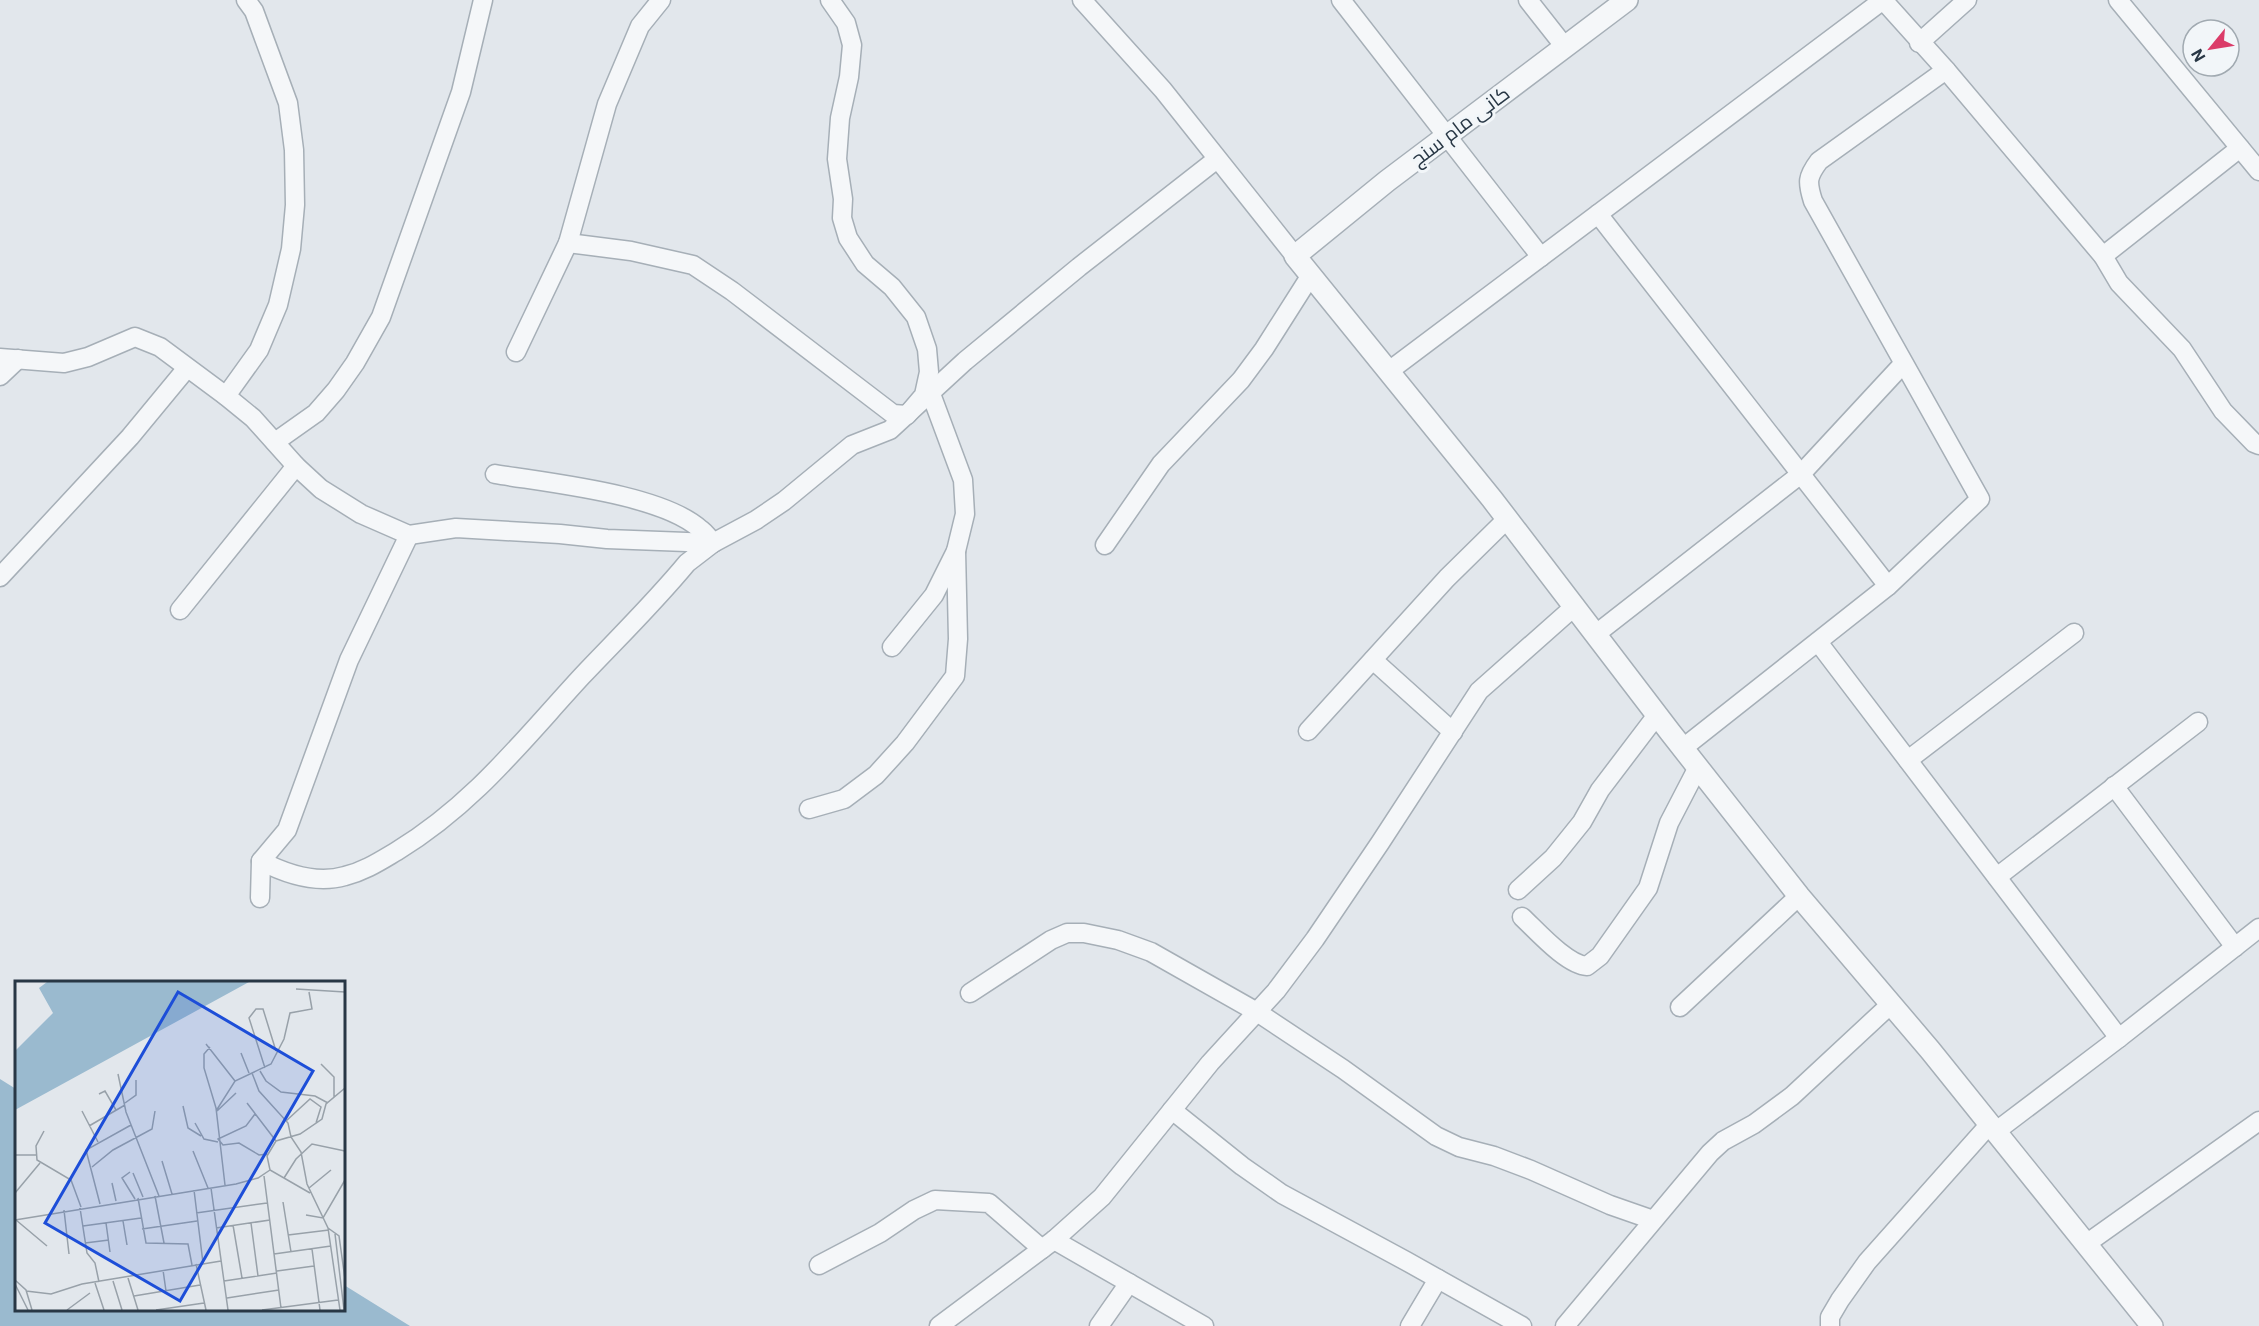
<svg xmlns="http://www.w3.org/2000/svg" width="2259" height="1326" font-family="Roboto,Cairo,sans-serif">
<rect width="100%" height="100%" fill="#e2e7ec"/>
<path fill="#9abacf" d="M 0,1079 L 16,1089 L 16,1310 L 344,1310 L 344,1285 L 410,1326 L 0,1326 Z"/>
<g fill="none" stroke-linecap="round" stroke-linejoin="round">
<defs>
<g id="minor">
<path d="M 1082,0 L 1163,90 L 1295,256"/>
<path d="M 1341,0 L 1541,257"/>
<path d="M 1528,0 L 1565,47"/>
<path d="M 1883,0 L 1946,70 L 2103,256 L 2119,283 L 2182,349 L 2223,411 L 2254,443 L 2259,445"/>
<path d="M 2118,0 L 2259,171"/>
<path d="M 1919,43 L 1967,0"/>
<path d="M 1598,214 L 1888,586"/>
<path d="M 568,243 L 631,251 L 693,265 L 732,291 L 893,414 L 907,415 L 924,395 L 929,372 L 927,349 L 916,317 L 892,287 L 865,264 L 848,238 L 842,218 L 843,199 L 837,159 L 840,118 L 849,77 L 852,45 L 846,23 L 830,0"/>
<path d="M 2103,256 L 2240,148"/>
<path d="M 516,352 L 568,243 L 607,104 L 640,26 L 661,0"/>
<path d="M 0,358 L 64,363 L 88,357 L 135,337 L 160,347 L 226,396 L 253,418 L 296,466 L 321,489 L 361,514 L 409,535 L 456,528 L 560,534 L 607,539 L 713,543"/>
<path d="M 1389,371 L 1883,0"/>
<path d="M 0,376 L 18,359"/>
<path d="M 226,396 L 259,350 L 278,305 L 291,249 L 295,205 L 294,150 L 288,103 L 254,11 L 246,0"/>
<path d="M 275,442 L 316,413 L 336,390 L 355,363 L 381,317 L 461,92 L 483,0"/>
<path d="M 495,474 C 548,483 661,494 700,529 C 705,532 709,538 713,543"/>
<path d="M 1105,545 L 1161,464 L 1241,380 L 1264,349 L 1311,275"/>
<path d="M 0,577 L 130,437 L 187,368"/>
<path d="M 180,610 L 296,466"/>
<path d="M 1596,634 L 1801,474 L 1903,364"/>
<path d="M 1818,642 L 2119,1038"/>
<path d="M 892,647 L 934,595 L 956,551 L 965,514 L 963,480 L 931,394"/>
<path d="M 1373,660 L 1453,732"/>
<path d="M 1308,731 L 1447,578 L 1507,519"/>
<path d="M 1683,748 L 1888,586 L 1980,499 L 1813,201 C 1807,182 1807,177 1819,161 L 1946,70"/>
<path d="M 1908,760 L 2074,633"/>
<path d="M 2114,786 L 2235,947"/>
<path d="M 809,809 L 844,799 L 876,775 L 905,743 L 955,676 L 958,639 L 956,551"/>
<path d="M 261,861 C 286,874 317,884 345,876 C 365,871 380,861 397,851 C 474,804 522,741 582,676 C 617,639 654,603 687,563 L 713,543 L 756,520 L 784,501 L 852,445 L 890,430 L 965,361 L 1079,267 L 1217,159"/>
<path d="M 1997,877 L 2198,722"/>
<path d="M 1518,890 L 1553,858 L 1582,822 L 1600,790 L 1657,715"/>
<path d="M 260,898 L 261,861 L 287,830 L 349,660 L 409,535"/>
<path d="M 1522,917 C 1537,931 1567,965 1587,966 L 1600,956 L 1648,888 L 1669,823 L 1698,767"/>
<path d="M 970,993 L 1051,940 L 1067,933 L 1084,933 L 1118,940 L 1151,952 L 1257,1012 L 1343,1069 L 1436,1136 L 1459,1147 L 1494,1156 L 1531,1170 L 1610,1205 L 1653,1220"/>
<path d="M 1680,1007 L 1799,896"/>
<path d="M 1172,1110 L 1242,1166 L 1282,1194 L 1406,1261 L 1522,1326"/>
<path d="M 1995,1132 L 2119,1038 L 2259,928"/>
<path d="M 1054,1240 L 1204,1326"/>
<path d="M 2086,1244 L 2259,1121"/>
<path d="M 819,1265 L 880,1233 L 914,1210 L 935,1200 L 989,1203 L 1042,1249"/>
<path d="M 939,1326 L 1054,1240 L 1102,1197 L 1210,1063 L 1276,991 L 1315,939 L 1380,843 L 1479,691 L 1575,606"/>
<path d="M 1099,1326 L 1129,1283"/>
<path d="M 1410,1326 L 1438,1279"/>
<path d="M 1565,1326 L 1710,1153 L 1723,1141 L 1754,1124 L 1792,1096 L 1891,1004"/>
<path d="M 1830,1326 L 1830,1317 L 1840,1300 L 1867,1262 L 1989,1125"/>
</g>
<path id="tertiary" d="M 1627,0 L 1387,181 L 1295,256 L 1492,499 L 1670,732 L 1799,896 L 1930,1050 L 2152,1326"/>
</defs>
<use href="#minor" stroke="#a6afb7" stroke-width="21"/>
<use href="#tertiary" stroke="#a6afb7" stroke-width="24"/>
<use href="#minor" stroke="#f5f7f9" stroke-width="18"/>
<use href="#tertiary" stroke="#f5f7f9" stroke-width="21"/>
</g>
<g text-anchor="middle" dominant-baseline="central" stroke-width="6" stroke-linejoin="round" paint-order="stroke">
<g font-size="20" fill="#283745" stroke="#f2f6f9">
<text transform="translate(1460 126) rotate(-37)">کانی مام سنج</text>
</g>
</g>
<g transform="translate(15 981)">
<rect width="330" height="330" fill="#e2e7ec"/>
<path d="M 32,1 L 234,1 L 0,129 L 0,70 L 38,32 L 24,7 Z" fill="#9abacf"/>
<path fill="none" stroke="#98a1a9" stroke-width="1.5" d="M 281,8 L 330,11M 191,63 L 220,100M 195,66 L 189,73 L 189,87 L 201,127 L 210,204M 226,72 L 234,92M 306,83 L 319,96 L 319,116M 250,87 L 234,37 L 241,28 L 248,28 L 261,70M 245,90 L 251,100 L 266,111 L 300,115 L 313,122M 237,92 L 244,110 L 273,142 L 276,156 L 286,171 L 292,203 L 313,247 L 325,329M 103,93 L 111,131 L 144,215M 84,113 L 90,110 L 101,129M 110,122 L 121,114 L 121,99M 232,122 L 261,160M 168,125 L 173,147 L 186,155M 67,130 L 83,161M 201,130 L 220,100 L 256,83 L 269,58 L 275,32 L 297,28 L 294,11M 202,130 L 221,112M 240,133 L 231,145 L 203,158 L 208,164 L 224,162 L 244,174 L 253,173M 271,140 L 295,118 L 306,126 L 301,142M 180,142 L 189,158 L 203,161M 74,145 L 110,124M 29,150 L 21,165 L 22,179 L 56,199 L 66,226M 178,170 L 193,207M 0,174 L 21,174M 147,180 L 157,213M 77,186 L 98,169 L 137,148 L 140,130M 115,191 L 107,197 L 120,218M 118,192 L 128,216M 249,195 L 266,327M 269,197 L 281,178 L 297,163 L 330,170M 97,202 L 101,220M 196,207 L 213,329M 294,207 L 316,189M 179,209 L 188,282M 0,212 L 25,182M 295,212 L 255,189 L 252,175 L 261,160 L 285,153 L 307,138 L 311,123 L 330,107M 140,215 L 149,262M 123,217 L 131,262 L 173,263 L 177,284M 268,221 L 276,271M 85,223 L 71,169 L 116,144M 65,227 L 72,272 L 80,282 L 84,301M 49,229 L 54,273M 181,232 L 252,222M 291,234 L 308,237 L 330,199M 0,239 L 221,203 L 243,197 L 255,189M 1,239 L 32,265M 108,240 L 112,264M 91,242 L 95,271M 236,242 L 243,295M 218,244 L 227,297M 68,245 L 126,237M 201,247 L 255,239M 313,247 L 324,255 L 330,298M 127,248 L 182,240M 320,253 L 329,329M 273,254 L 314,249M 70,262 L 94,259M 297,268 L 305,329M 259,273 L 316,265M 181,283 L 191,329M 148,289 L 151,310M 262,290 L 299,285M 113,297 L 123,329M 0,299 L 11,309 L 17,329M 98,300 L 107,329M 209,300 L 262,292M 80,302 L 89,329M 0,303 L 13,329M 11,310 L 36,313 L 67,303 L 206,280M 119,315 L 185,304M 212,317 L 264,309M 52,329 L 75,312M 141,329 L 189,322M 247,329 L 323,319"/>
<path fill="#1d4ed8" fill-opacity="0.15" stroke="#1d4ed8" stroke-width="3" d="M 163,11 L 298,90 L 165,320 L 30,242 Z"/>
<rect width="330" height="330" fill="none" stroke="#283745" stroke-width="3"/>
</g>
<g transform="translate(2211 48) rotate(240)"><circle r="28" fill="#f2f6f9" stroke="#a1aab1" stroke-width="1.5"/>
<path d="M0-4.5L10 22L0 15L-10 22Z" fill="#db3c69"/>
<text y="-9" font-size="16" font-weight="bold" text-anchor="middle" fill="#283745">N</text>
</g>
</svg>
